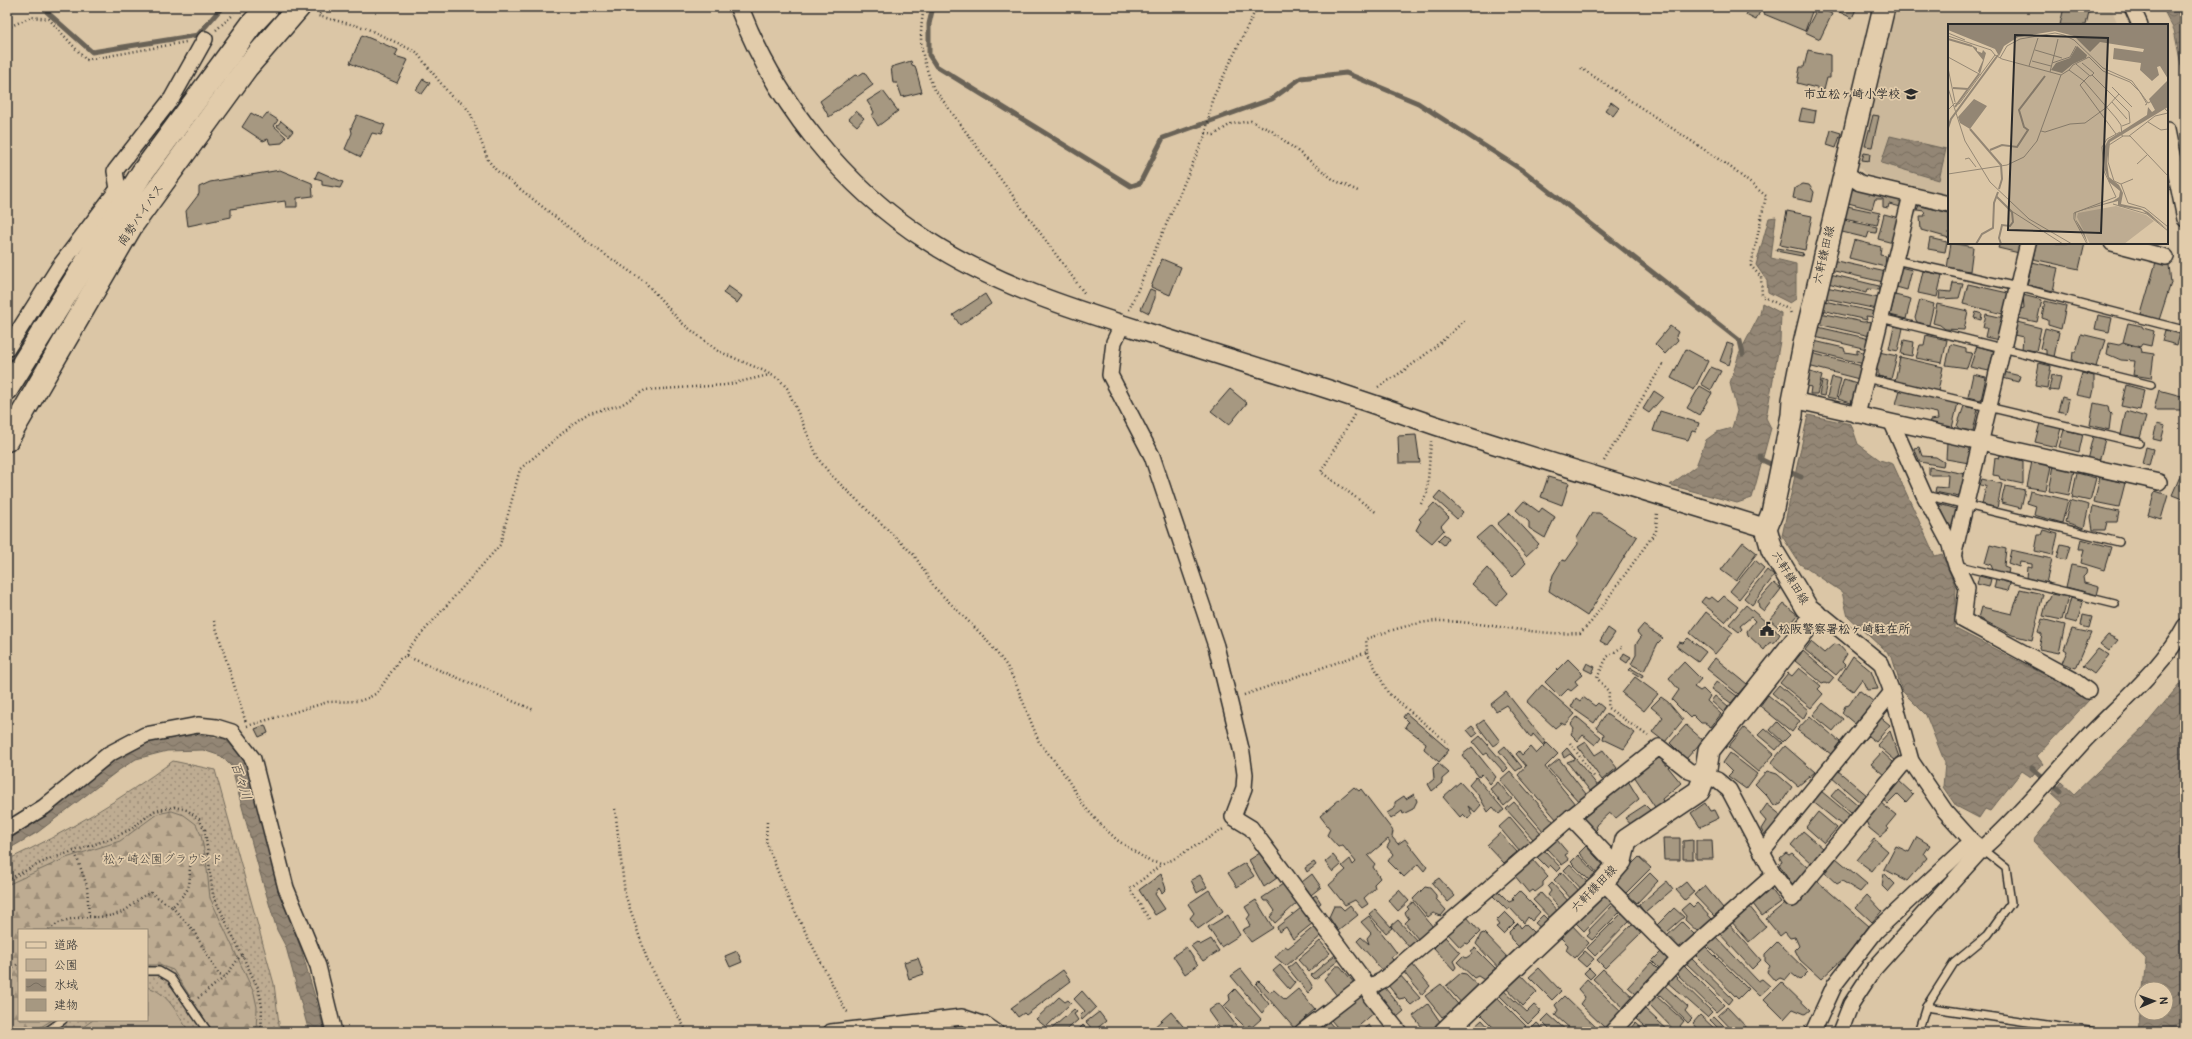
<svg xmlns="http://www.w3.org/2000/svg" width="2192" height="1039" font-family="Pangolin,'Klee One',sans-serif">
<defs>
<pattern id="green-dots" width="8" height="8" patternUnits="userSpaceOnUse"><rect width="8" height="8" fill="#beac92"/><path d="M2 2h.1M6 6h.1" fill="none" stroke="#9b8c77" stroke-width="1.8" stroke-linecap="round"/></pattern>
<pattern id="forest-firs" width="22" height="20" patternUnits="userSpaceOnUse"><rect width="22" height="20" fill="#beac92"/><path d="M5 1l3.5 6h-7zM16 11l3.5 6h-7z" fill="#9b8c77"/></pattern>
<pattern id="water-waves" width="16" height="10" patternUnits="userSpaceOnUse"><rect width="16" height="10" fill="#938674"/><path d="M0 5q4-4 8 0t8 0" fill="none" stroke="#786e5f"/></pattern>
</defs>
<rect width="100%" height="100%" fill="#dbc6a6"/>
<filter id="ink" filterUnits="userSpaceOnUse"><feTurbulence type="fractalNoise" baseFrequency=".025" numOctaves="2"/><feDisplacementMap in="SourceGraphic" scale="8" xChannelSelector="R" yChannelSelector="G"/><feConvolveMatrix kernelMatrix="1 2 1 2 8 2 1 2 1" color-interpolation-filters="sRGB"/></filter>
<g filter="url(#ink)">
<path fill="#cbb89b" d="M 1893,7 L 2111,7 L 2118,25 L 1949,25 L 1949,195 L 1865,174 L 1856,163 Z"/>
<path fill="url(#green-dots)" stroke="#746c5e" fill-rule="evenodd" d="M 173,761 L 215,770 L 274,984 L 280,1032 L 7,1032 L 7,860 C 66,833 121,799 173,761 ZM 19,930 L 147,930 L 147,1020 L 19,1020 Z"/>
<path fill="url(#forest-firs)" stroke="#746c5e" d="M 172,811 L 184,815 L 196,824 L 201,835 L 206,860 L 210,898 L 254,993 L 257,1007 L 256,1032 L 213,1032 L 173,970 L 159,965 L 147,965 L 147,930 L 19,930 L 19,1020 L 52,1020 L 33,1032 L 7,1032 L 7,885 L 66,858 L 120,841 L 157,814 Z"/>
<path fill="#beac92" stroke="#746c5e" d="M 147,987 C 168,992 178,1015 189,1032 L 76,1032 L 93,1020 L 147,1020 Z"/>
<g fill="url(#water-waves)" stroke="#696257">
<path d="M 2162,7 L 2185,7 L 2185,85 L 2174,30 Z"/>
<path d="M 1890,136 L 1946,149 L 1939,180 L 1881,163 Z"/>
<path d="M 1776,217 L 1771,258 L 1796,264 L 1796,299 L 1790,303 L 1768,292 L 1767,281 L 1756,265 L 1769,218 Z"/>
<path d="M 1762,303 L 1781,313 L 1780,341 L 1766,418 L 1771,428 L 1752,498 L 1737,503 L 1670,485 L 1696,466 L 1706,440 L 1717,432 L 1732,428 L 1737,411 L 1730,383 L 1739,354 L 1760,314 Z"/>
<path d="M 1808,415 L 1851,424 L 1858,444 L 1880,460 L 1893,464 L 1935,556 L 1942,554 L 1956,588 L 1954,628 L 2061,683 L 2089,700 L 2037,756 L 2043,764 L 2031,777 L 2022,771 L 1990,811 L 1985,809 L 1979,818 L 1956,806 L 1943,787 L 1945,763 L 1926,715 L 1902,691 L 1892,657 L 1848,617 L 1842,592 L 1800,564 L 1782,536 Z"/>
<path d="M 2185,678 L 2185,1032 L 2138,1032 L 2142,997 L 2142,1013 L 2166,1013 L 2166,989 L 2143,989 L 2146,959 L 2033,841 L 2063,803 L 2052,793 L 2061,782 L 2074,794 L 2144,727 Z"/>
<path d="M 188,733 L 225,739 L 246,761 L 275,876 L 302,952 L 325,1032 L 309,1032 L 286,947 L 277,930 L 260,873 L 231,766 L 221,756 L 203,750 L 167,751 L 136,759 L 119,770 L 38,832 L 7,850 L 7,837 L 120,753 L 164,737 Z"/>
</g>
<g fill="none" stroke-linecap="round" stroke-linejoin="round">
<g stroke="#696257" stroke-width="5">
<path d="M 49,7 L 47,12 L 92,52 L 198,35 L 222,7"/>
<path d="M 933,7 L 929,24 L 929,55 L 936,66 L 1131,186 L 1140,183 L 1163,138 L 1272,99 L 1301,78 L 1346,73 L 1418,103 L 1525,172 L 1740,341 L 1743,354"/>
<path d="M 1760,456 L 1760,459 L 1777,467"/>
<path d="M 1785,470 L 1801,477"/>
<path d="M 2032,768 L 2060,791"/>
</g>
</g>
<g fill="#a69881" stroke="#2b2b2b">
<path d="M 1750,7 L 1762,7 L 1756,20 L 1746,15 Z"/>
<path d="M 1766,7 L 1807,7 L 1813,9 L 1805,31 L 1764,14 Z"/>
<path d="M 1818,7 L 1832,14 L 1820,39 L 1805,32 Z"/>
<path d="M 1829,7 L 1857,7 L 1852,18 Z"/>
<path d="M 2064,7 L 2090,7 L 2086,25 L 2060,25 Z"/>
<path d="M 362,35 L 398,50 L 395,56 L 408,60 L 397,83 L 350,63 Z"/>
<path d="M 1808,50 L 1830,55 L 1830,78 L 1827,78 L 1824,90 L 1797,83 L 1800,67 L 1804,67 Z"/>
<path d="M 911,61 L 912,65 L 915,66 L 922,92 L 902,97 L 897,83 L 893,83 L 891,67 Z"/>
<path d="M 864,72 L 873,85 L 829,117 L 820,101 L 855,75 L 858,76 Z"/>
<path d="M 423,79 L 430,83 L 422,94 L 416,90 Z"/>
<path d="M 883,91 L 898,111 L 878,126 L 872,116 L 874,112 L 867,101 Z"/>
<path d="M 1611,102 L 1619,108 L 1613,116 L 1605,110 Z"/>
<path d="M 1802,108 L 1816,111 L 1814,123 L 1799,121 Z"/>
<path d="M 856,111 L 864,118 L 857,126 L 849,119 Z"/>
<path d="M 251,113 L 262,119 L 267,113 L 278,120 L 274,126 L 286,137 L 282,143 L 270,144 L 268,139 L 263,141 L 242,127 Z"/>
<path d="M 357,115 L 385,125 L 381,135 L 372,133 L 361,157 L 345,149 L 352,133 L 351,128 Z"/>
<path d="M 1873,115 L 1879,116 L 1872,147 L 1865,146 Z"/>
<path d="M 281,121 L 293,131 L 289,136 L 277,126 Z"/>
<path d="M 1831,130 L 1841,133 L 1836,148 L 1827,145 Z"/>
<path d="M 1864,153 L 1870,154 L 1869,161 L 1862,160 Z"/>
<path d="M 280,170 L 312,183 L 313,196 L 297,198 L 297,207 L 286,207 L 285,201 L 231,209 L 231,217 L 188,226 L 186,211 L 199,194 L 199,187 L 210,182 Z"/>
<path d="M 318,171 L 343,182 L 340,188 L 322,185 L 322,180 L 315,178 Z"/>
<path d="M 1803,184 L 1809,185 L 1814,192 L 1812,202 L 1793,198 L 1795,188 Z"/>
<path d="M 1851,189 L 1903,201 L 1901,207 L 1889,204 L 1888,208 L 1883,207 L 1883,199 L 1875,199 L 1872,209 L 1848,203 Z"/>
<path d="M 1919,205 L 1949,213 L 1949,238 L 1921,230 L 1920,216 L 1925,216 L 1924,211 L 1917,210 Z"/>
<path d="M 1847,206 L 1880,213 L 1877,225 L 1844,218 Z"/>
<path d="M 1787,211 L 1812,216 L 1805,250 L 1780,245 Z"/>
<path d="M 1884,214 L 1899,218 L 1893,243 L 1878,239 Z"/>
<path d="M 1844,220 L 1877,227 L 1876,233 L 1869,232 L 1867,238 L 1842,232 Z"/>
<path d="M 1930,238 L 1947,242 L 1945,252 L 1928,249 Z"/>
<path d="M 1854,240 L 1881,247 L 1880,255 L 1886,256 L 1885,267 L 1849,258 Z"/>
<path d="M 1951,243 L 1973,247 L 1970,271 L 1947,268 Z"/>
<path d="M 2000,243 L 2022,243 L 2019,253 L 1998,248 Z"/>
<path d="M 2036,243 L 2085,243 L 2079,269 L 2033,259 Z"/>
<path d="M 1777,248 L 1803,253 L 1802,256 L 1776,251 Z"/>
<path d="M 1162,259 L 1181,267 L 1170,295 L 1151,287 Z"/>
<path d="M 1832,260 L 1886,272 L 1883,282 L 1830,270 Z"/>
<path d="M 2032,262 L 2058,268 L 2053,291 L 2027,285 Z"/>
<path d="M 2156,262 L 2169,265 L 2171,283 L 2159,320 L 2141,314 Z"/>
<path d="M 1900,267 L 1912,270 L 1907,290 L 1896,287 Z"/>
<path d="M 1923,271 L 1942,275 L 1937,297 L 1918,293 Z"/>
<path d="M 1830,274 L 1879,286 L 1879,290 L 1867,289 L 1866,293 L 1828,283 Z"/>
<path d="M 1953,283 L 1963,284 L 1959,298 L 1939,299 L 1940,291 L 1951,292 Z"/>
<path d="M 1968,284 L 2008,293 L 2003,314 L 1963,304 Z"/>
<path d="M 728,286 L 742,296 L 737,303 L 723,293 Z"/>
<path d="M 1826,287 L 1879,298 L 1877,309 L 1824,298 Z"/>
<path d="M 1150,289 L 1155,291 L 1155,298 L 1149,313 L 1141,309 Z"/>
<path d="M 985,294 L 991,304 L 960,325 L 953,315 Z"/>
<path d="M 1895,295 L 1911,299 L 1906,319 L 1890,315 Z"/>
<path d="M 2023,295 L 2042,300 L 2037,322 L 2018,318 L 2020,309 L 2024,308 Z"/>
<path d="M 1920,300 L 1934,304 L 1929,325 L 1917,322 L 1915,318 Z"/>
<path d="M 1824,301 L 1876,312 L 1874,317 L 1866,316 L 1867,320 L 1821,310 Z"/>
<path d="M 2045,301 L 2066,306 L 2061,329 L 2048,325 L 2048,320 L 2042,318 Z"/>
<path d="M 1937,304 L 1968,311 L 1964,330 L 1945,329 L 1940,325 L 1933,323 Z"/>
<path d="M 1976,312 L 1982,314 L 1981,320 L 1974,318 Z"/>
<path d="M 1820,313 L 1863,322 L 1873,321 L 1870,336 L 1818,324 Z"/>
<path d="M 1986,314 L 2004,318 L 1999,340 L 1985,337 L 1987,328 L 1983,328 Z"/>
<path d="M 2098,315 L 2112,318 L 2109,332 L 2095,329 Z"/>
<path d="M 2017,322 L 2041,328 L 2036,351 L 2022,349 L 2023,337 L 2014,335 Z"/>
<path d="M 2128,323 L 2142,326 L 2143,328 L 2154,331 L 2151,346 L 2142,344 L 2140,347 L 2123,342 Z"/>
<path d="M 1670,326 L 1678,332 L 1676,336 L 1678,340 L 1665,354 L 1655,344 Z"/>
<path d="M 1894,326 L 1903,328 L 1898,351 L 1889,349 Z"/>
<path d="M 1818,327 L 1870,339 L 1867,349 L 1815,337 Z"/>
<path d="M 2045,328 L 2059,332 L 2054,357 L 2046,355 L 2046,350 L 2040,348 Z"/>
<path d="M 2165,330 L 2180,334 L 2177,345 L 2162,341 Z"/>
<path d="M 2081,334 L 2106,340 L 2103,349 L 2101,349 L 2096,367 L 2072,361 L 2073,352 L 2076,352 Z"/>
<path d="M 1926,335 L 1947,340 L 1942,363 L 1916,358 L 1920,345 L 1924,345 Z"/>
<path d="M 1904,340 L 1914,342 L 1912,356 L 1901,354 Z"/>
<path d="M 1814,341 L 1844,348 L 1845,352 L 1857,354 L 1857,350 L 1866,353 L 1864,364 L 1812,351 Z"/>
<path d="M 1727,343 L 1733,345 L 1733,352 L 1729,365 L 1720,361 Z"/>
<path d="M 2109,343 L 2119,345 L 2123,343 L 2140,348 L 2141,352 L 2154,354 L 2151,378 L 2133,375 L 2135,361 L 2121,360 L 2107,354 Z"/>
<path d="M 1951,344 L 1966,348 L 1966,352 L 1972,353 L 1967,368 L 1946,365 Z"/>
<path d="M 1977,346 L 1994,351 L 1989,371 L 1970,367 Z"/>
<path d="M 1686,349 L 1708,361 L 1694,390 L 1671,378 Z"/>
<path d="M 1879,352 L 1897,356 L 1891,379 L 1878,376 L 1878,370 L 1874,369 Z"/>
<path d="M 1811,353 L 1862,366 L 1859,379 L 1808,366 Z"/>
<path d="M 1900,357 L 1943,367 L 1938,391 L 1895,381 Z"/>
<path d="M 2039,363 L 2051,366 L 2047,388 L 2035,386 Z"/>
<path d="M 1711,367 L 1721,371 L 1711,390 L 1701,384 Z"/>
<path d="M 1808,371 L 1822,376 L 1817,394 L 1810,394 L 1811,387 L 1803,385 Z"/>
<path d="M 2004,372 L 2020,376 L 2018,382 L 2003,378 Z"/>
<path d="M 2082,373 L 2094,376 L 2094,389 L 2092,398 L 2076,395 Z"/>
<path d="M 1973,374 L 1986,377 L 1981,400 L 1968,397 Z"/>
<path d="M 2052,375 L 2061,377 L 2058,391 L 2049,390 Z"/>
<path d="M 1832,377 L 1841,379 L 1836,399 L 1827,397 Z"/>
<path d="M 1844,379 L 1860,384 L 1854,404 L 1838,399 Z"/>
<path d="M 1822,381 L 1827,383 L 1824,396 L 1819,395 Z"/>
<path d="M 2126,385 L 2144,390 L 2140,410 L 2121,406 Z"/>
<path d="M 1700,386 L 1712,393 L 1699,415 L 1687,408 Z"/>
<path d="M 1230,389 L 1247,403 L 1229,425 L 1211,411 Z"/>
<path d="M 1900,390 L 1958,403 L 1952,428 L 1929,424 L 1930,420 L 1938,419 L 1937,413 L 1896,404 Z"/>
<path d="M 2159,390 L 2185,397 L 2185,410 L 2154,410 Z"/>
<path d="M 1654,391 L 1663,397 L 1649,413 L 1643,409 Z"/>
<path d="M 2062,397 L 2069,399 L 2066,413 L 2058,411 Z"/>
<path d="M 2094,403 L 2108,406 L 2109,412 L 2111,414 L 2109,430 L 2090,425 Z"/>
<path d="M 1964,406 L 1978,409 L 1973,431 L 1959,429 L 1957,426 Z"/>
<path d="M 1660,411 L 1699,423 L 1696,432 L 1692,431 L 1688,440 L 1653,431 Z"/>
<path d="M 2126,411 L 2146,417 L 2140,438 L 2121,435 Z"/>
<path d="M 2040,423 L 2061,428 L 2056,447 L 2035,442 Z"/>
<path d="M 2157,424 L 2165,426 L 2161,441 L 2153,439 Z"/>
<path d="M 2064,430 L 2083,434 L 2079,452 L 2059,447 Z"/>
<path d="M 1416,435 L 1420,463 L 1399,463 L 1398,436 Z"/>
<path d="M 2093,436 L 2105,439 L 2099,462 L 2087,460 Z"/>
<path d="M 1947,442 L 1972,447 L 1969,463 L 1946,459 Z"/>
<path d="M 1919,447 L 1922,456 L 1936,457 L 1944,462 L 1943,466 L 1920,462 L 1914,448 Z"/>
<path d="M 2146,447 L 2153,449 L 2149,466 L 2142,464 Z"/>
<path d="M 2000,455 L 2023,461 L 2023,484 L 2000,479 L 1999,476 L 1993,475 L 1995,458 L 1999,459 Z"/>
<path d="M 2032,461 L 2051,466 L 2046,490 L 2027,487 Z"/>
<path d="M 2054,466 L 2074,470 L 2069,495 L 2049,491 Z"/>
<path d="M 1929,467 L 1965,474 L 1959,497 L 1935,492 L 1936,487 L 1947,488 L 1948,475 L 1929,475 Z"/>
<path d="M 2077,473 L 2096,478 L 2090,501 L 2072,497 Z"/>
<path d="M 2181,474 L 2185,476 L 2185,500 L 2172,495 Z"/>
<path d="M 1548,477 L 1569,483 L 1562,505 L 1541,497 Z"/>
<path d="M 2100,477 L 2125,483 L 2119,507 L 2094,502 Z"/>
<path d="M 1982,479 L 2002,484 L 1997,508 L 1982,504 L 1986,486 L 1980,485 Z"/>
<path d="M 2005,486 L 2025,490 L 2021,508 L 2001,503 Z"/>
<path d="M 1440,491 L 1463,512 L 1457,519 L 1434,498 Z"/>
<path d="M 2030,491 L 2068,500 L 2062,523 L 2034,515 L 2036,506 L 2027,503 Z"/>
<path d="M 2155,491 L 2168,495 L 2161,519 L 2148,515 Z"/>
<path d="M 2070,500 L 2089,505 L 2084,528 L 2065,522 Z"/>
<path d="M 1524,501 L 1539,512 L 1542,508 L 1555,517 L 1545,538 L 1529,528 L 1529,522 L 1516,510 Z"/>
<path d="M 1434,503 L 1449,517 L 1441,526 L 1444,530 L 1432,543 L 1416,530 L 1421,521 L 1419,519 Z"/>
<path d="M 1939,504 L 1957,509 L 1953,527 L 1949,526 Z"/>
<path d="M 2093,506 L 2119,512 L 2117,522 L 2107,522 L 2105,530 L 2093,530 L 2091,517 Z"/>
<path d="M 1510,513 L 1539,544 L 1526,556 L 1497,524 Z"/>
<path d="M 1592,513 L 1599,513 L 1637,537 L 1587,616 L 1549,591 L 1553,575 L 1562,560 L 1566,561 L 1578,544 L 1577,538 Z"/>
<path d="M 1491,525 L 1526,563 L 1513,577 L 1476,538 Z"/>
<path d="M 2043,530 L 2058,534 L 2053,555 L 2035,551 L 2038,535 L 2041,535 Z"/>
<path d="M 1444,534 L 1449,538 L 1444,545 L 1438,540 Z"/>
<path d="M 2081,539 L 2111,547 L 2104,570 L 2081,563 L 2084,549 L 2079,549 Z"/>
<path d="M 1743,542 L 1757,553 L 1736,581 L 1721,570 Z"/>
<path d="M 2061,544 L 2070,546 L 2066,560 L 2057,558 Z"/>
<path d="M 1990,545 L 2006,549 L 2004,566 L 2009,568 L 2008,574 L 1993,570 L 1991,565 L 1985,563 Z"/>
<path d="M 2011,550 L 2052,559 L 2046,583 L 2026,578 L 2027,567 L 2032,568 L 2032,564 L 2020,562 L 2019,567 L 2008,563 Z"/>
<path d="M 1755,560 L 1764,568 L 1739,599 L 1730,591 Z"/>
<path d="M 2071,565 L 2087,568 L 2086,574 L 2083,577 L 2084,583 L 2099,587 L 2097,595 L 2066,587 Z"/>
<path d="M 1487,568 L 1508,593 L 1496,606 L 1472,584 Z"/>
<path d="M 1767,570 L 1774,576 L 1752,605 L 1744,598 Z"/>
<path d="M 1979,576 L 1991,579 L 1989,587 L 1977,584 Z"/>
<path d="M 1996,579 L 2010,583 L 2008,591 L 1994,588 Z"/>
<path d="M 1774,583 L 1781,589 L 1764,611 L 1759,607 L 1758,601 Z"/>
<path d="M 2020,589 L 2043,594 L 2032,640 L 2012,635 L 1979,618 L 1982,607 L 2012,614 Z"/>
<path d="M 2052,594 L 2068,597 L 2062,620 L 2043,616 L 2047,601 L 2049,600 Z"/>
<path d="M 1724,596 L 1738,607 L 1725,622 L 1701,602 L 1705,597 L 1708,599 L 1712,597 L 1718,602 Z"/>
<path d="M 2071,598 L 2083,602 L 2077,623 L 2065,620 Z"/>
<path d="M 1784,604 L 1798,615 L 1784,632 L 1770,620 Z"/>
<path d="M 1746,605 L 1780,634 L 1775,642 L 1769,643 L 1764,650 L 1748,635 L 1747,631 L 1755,621 L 1751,617 L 1740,626 L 1742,629 L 1739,632 L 1729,624 Z"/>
<path d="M 1706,612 L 1733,633 L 1715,654 L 1690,633 Z"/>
<path d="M 2083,615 L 2092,617 L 2089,628 L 2081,626 Z"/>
<path d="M 2042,619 L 2065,625 L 2059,653 L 2039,649 L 2042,634 L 2038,632 Z"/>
<path d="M 1643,625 L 1663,638 L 1658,643 L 1644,671 L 1631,664 L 1636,655 L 1636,644 L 1641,637 L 1637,632 Z"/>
<path d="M 1608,628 L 1615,633 L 1607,645 L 1600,641 Z"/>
<path d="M 2072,629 L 2091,633 L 2076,668 L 2062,663 L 2067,651 L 2064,649 Z"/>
<path d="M 2108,635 L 2118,640 L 2109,651 L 2100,644 Z"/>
<path d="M 1688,638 L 1706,652 L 1698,662 L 1676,646 L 1679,642 L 1683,643 Z"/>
<path d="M 1811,642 L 1824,653 L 1834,644 L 1839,645 L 1847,654 L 1842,662 L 1845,665 L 1836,675 L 1805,650 Z"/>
<path d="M 2098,648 L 2109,655 L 2094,674 L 2083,666 Z"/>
<path d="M 1803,651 L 1834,678 L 1829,684 L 1825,682 L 1822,683 L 1795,661 Z"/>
<path d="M 1624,653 L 1631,657 L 1627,663 L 1621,659 Z"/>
<path d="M 1853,656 L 1871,671 L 1878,689 L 1867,690 L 1862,679 L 1853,691 L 1838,680 Z"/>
<path d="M 1715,658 L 1747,684 L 1738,694 L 1707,669 Z"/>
<path d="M 1568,659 L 1583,674 L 1575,681 L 1578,685 L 1571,691 L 1568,689 L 1560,697 L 1545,682 Z"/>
<path d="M 1684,662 L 1701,679 L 1694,687 L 1700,691 L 1703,689 L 1710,696 L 1707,701 L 1721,714 L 1711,727 L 1705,723 L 1701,723 L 1693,715 L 1690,718 L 1672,700 L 1679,690 L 1669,678 Z"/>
<path d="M 1587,663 L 1595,667 L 1592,673 L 1584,669 Z"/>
<path d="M 1631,668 L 1643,675 L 1642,678 L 1629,670 Z"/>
<path d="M 1799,668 L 1821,686 L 1818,689 L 1823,694 L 1811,708 L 1780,683 L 1788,673 L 1792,676 Z"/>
<path d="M 1635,677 L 1658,694 L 1644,711 L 1622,693 Z"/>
<path d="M 1717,681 L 1737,696 L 1731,703 L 1711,689 Z"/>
<path d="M 1542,685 L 1575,714 L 1565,725 L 1561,723 L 1555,728 L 1527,702 Z"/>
<path d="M 1779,685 L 1808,710 L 1803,719 L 1772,693 Z"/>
<path d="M 1859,690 L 1874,702 L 1855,724 L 1842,713 L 1845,706 L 1849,705 Z"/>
<path d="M 1506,692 L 1546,743 L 1543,745 L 1533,734 L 1531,738 L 1506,705 L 1496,711 L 1491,704 Z"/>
<path d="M 1768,695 L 1800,721 L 1792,732 L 1760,706 Z"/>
<path d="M 1715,696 L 1728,707 L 1724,713 L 1711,701 Z"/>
<path d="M 1583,697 L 1595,706 L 1598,703 L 1604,708 L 1594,723 L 1571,707 L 1576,698 L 1580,701 Z"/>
<path d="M 1661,697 L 1668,702 L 1683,720 L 1665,742 L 1652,732 L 1663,717 L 1651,707 Z"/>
<path d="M 1823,703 L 1843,719 L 1833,731 L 1813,715 Z"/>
<path d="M 1406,713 L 1449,750 L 1439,762 L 1424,749 L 1426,743 L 1405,727 L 1408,722 L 1403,717 Z"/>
<path d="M 1606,714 L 1635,733 L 1624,749 L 1603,739 L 1604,734 L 1596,728 Z"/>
<path d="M 1810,716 L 1840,742 L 1831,754 L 1797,730 Z"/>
<path d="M 1879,716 L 1890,725 L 1876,742 L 1868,736 L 1863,740 Z"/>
<path d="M 1577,717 L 1601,737 L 1595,745 L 1583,735 L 1578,741 L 1571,734 L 1574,728 L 1571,724 Z"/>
<path d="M 1484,720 L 1500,741 L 1493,746 L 1477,725 Z"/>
<path d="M 1777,722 L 1790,735 L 1783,742 L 1770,730 Z"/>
<path d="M 265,725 L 268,733 L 259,737 L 255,729 Z"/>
<path d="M 1686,725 L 1703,740 L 1686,759 L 1670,743 Z"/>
<path d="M 1472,726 L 1478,733 L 1473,737 L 1467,730 Z"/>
<path d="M 1744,728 L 1774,754 L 1758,772 L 1728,747 Z"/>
<path d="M 1765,728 L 1782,743 L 1776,750 L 1758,735 Z"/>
<path d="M 1890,731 L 1899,757 L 1896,761 L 1877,745 Z"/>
<path d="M 1480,736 L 1508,768 L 1504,772 L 1487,753 L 1484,755 L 1473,742 Z"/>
<path d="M 1586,742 L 1595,755 L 1603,750 L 1617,768 L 1602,780 L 1578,747 Z"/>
<path d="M 1547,743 L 1558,754 L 1545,767 L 1575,804 L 1557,820 L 1518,775 L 1526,766 L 1516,754 L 1519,751 L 1522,755 L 1530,747 L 1536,754 Z"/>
<path d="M 1505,746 L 1522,767 L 1516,771 L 1499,751 Z"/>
<path d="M 1785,746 L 1815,772 L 1798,786 L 1771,763 Z"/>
<path d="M 1472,747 L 1496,777 L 1490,784 L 1482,774 L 1479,777 L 1462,755 Z"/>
<path d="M 1567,748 L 1598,786 L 1591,792 L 1567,762 L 1575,759 L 1570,754 L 1564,758 L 1562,753 Z"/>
<path d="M 1882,752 L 1894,763 L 1884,775 L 1871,764 Z"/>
<path d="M 1730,753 L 1757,774 L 1746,789 L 1728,776 L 1732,772 L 1723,763 Z"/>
<path d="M 1659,756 L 1681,783 L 1662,799 L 1664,805 L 1657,810 L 1634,776 Z"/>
<path d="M 1559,759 L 1586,794 L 1580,803 L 1548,768 Z"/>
<path d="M 1438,763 L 1449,773 L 1442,779 L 1442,783 L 1432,791 L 1428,784 L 1434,779 L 1433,768 Z"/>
<path d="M 1837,770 L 1868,796 L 1861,803 L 1831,777 Z"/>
<path d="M 1510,771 L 1554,822 L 1543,831 L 1500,780 Z"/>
<path d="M 1767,771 L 1777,774 L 1792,787 L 1781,803 L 1774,806 L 1767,796 L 1755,784 Z"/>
<path d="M 1476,777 L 1504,810 L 1499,814 L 1493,807 L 1488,812 L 1479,796 L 1469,785 Z"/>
<path d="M 1898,780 L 1913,794 L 1906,802 L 1898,794 L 1888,804 L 1882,799 Z"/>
<path d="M 1628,781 L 1639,799 L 1616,818 L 1609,813 L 1596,825 L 1597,829 L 1593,833 L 1582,819 Z"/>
<path d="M 1460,782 L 1481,805 L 1475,812 L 1468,806 L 1472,814 L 1468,819 L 1463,814 L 1460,817 L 1443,797 Z"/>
<path d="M 1498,782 L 1512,799 L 1504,806 L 1490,789 Z"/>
<path d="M 1354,787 L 1359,791 L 1361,789 L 1393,831 L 1392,837 L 1398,844 L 1405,839 L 1427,867 L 1424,871 L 1418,864 L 1404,877 L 1388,861 L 1393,854 L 1387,847 L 1390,842 L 1388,839 L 1368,856 L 1375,864 L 1373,867 L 1380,878 L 1374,884 L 1375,888 L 1364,898 L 1368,904 L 1362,908 L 1355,900 L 1345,905 L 1329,885 L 1346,870 L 1342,866 L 1350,859 L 1353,865 L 1356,862 L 1343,846 L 1338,847 L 1327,835 L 1330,829 L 1320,816 Z"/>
<path d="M 1838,788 L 1858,805 L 1851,813 L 1831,796 Z"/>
<path d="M 1821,791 L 1851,816 L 1843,826 L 1812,801 Z"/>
<path d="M 1414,794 L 1417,801 L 1413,809 L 1403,814 L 1402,811 L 1391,819 L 1387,813 L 1395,808 L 1395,802 L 1404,796 L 1406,799 Z"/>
<path d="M 1514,802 L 1541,833 L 1534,840 L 1506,809 Z"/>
<path d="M 1705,803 L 1710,811 L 1715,810 L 1719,818 L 1700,827 L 1691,813 Z"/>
<path d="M 1881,803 L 1896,815 L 1886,827 L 1889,829 L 1880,837 L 1869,828 L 1866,821 Z"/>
<path d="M 1767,804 L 1782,816 L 1765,837 L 1761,829 L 1766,821 L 1760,814 Z"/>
<path d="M 1645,805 L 1652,812 L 1632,826 L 1625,818 Z"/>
<path d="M 1818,812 L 1837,828 L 1824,843 L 1806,827 Z"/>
<path d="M 1510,817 L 1531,842 L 1520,852 L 1499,827 Z"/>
<path d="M 1803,831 L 1823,848 L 1811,863 L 1791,845 Z"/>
<path d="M 1500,833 L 1517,852 L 1504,863 L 1487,845 Z"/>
<path d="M 1917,837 L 1930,845 L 1924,854 L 1927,858 L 1907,881 L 1884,869 L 1896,846 L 1909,852 Z"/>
<path d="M 1663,838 L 1680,838 L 1680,860 L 1664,860 Z"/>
<path d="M 1874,839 L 1888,851 L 1872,871 L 1857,860 Z"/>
<path d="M 1557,840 L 1568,853 L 1565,855 L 1569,860 L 1562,865 L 1547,849 Z"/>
<path d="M 1693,840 L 1693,859 L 1683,859 L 1683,841 Z"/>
<path d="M 1696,840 L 1712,840 L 1713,859 L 1696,859 Z"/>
<path d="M 1586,846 L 1606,868 L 1599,875 L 1579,853 Z"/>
<path d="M 1544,850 L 1561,868 L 1557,872 L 1550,865 L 1548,868 L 1537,857 Z"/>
<path d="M 1260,853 L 1277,878 L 1264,887 L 1249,860 Z"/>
<path d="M 1786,853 L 1789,855 L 1792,853 L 1809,869 L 1793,887 L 1779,864 L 1782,862 L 1780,858 Z"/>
<path d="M 1333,855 L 1341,865 L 1333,872 L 1325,862 Z"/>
<path d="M 1578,855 L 1599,877 L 1592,883 L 1571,862 Z"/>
<path d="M 1639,857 L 1651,868 L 1626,893 L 1614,882 Z"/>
<path d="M 1836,858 L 1867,884 L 1860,892 L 1842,881 L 1837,884 L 1824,872 Z"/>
<path d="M 1533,860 L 1548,877 L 1543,882 L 1543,886 L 1535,892 L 1533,890 L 1529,893 L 1515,876 Z"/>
<path d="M 1314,862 L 1316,865 L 1307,872 L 1305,868 Z"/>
<path d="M 1245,863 L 1254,876 L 1237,887 L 1228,873 Z"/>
<path d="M 1570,864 L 1589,884 L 1583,891 L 1564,870 Z"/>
<path d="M 1562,872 L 1582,894 L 1573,901 L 1554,880 Z"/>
<path d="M 1650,873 L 1658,881 L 1637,903 L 1628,895 Z"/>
<path d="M 1884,873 L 1895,884 L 1888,892 L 1882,886 Z"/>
<path d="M 1161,874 L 1166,889 L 1162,893 L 1159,888 L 1155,894 L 1165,909 L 1155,915 L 1139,890 Z"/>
<path d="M 1312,874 L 1321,887 L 1311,895 L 1302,882 Z"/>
<path d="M 1200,875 L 1207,887 L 1197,893 L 1191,880 Z"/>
<path d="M 1439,878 L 1455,896 L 1448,902 L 1432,883 Z"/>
<path d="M 1667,881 L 1673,889 L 1645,913 L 1639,905 Z"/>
<path d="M 1817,881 L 1869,926 L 1846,956 L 1821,979 L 1800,960 L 1795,950 L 1799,946 L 1795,937 L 1790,938 L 1785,932 L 1780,936 L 1766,919 L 1785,903 L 1793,908 Z"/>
<path d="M 1686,882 L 1694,892 L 1685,900 L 1676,890 Z"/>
<path d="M 1552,883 L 1570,903 L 1563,912 L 1548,895 L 1551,891 L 1548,887 Z"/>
<path d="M 1283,884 L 1297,903 L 1275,923 L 1270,917 L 1275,911 L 1268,901 L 1264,901 L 1262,898 Z"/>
<path d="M 1705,886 L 1723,908 L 1714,916 L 1694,895 Z"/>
<path d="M 1425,887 L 1430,888 L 1436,895 L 1436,899 L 1446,910 L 1441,916 L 1433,913 L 1428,917 L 1413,899 Z"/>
<path d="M 1603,889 L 1614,900 L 1584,931 L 1573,920 Z"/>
<path d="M 1771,889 L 1781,902 L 1762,916 L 1753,904 Z"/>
<path d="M 1209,890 L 1223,911 L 1198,929 L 1190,918 L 1194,913 L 1188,904 Z"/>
<path d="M 1399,890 L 1409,901 L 1398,911 L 1388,900 Z"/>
<path d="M 1498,891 L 1509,902 L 1514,900 L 1512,898 L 1519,891 L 1540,912 L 1532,921 L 1528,917 L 1524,923 L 1510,908 L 1507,910 L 1493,896 Z"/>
<path d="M 1541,893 L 1560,914 L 1553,921 L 1533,900 Z"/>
<path d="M 1316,895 L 1321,903 L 1317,906 L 1311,898 Z"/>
<path d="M 1867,895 L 1882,911 L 1872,922 L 1856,907 Z"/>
<path d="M 1256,900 L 1273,928 L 1251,942 L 1242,930 L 1250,926 L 1247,919 L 1250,915 L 1245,907 Z"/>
<path d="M 1413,902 L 1433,927 L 1425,937 L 1422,936 L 1418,939 L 1405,923 L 1409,919 L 1405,913 L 1409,909 L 1407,907 Z"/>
<path d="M 1689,903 L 1693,907 L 1697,903 L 1712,919 L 1699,933 L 1685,920 L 1686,916 L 1681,910 Z"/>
<path d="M 1614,904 L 1622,910 L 1592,940 L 1587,936 L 1590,933 L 1589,930 Z"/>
<path d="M 1350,905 L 1358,915 L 1338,931 L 1329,917 L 1334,906 L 1340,906 L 1344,910 Z"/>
<path d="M 1749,906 L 1766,927 L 1749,942 L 1731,921 Z"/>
<path d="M 1301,908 L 1313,923 L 1293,939 L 1286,927 L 1279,932 L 1277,927 Z"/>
<path d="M 1674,908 L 1684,917 L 1666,933 L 1657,925 Z"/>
<path d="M 1375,909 L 1392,928 L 1386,933 L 1369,914 Z"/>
<path d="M 1505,912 L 1515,922 L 1503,934 L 1496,927 L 1499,925 L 1496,921 Z"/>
<path d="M 1623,912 L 1630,920 L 1595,956 L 1587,948 Z"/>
<path d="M 1228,915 L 1240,935 L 1221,947 L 1208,927 Z"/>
<path d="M 1543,915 L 1551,923 L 1543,930 L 1535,923 Z"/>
<path d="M 1369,916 L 1397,953 L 1391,957 L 1394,962 L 1383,971 L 1357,941 L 1361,937 L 1369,944 L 1367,938 L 1371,933 L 1361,922 Z"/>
<path d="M 1467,917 L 1480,932 L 1468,944 L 1465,943 L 1460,947 L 1448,934 Z"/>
<path d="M 1398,920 L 1417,941 L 1409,947 L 1391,926 Z"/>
<path d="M 1682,922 L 1696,936 L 1682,950 L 1667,936 Z"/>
<path d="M 1518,923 L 1521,928 L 1525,924 L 1536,935 L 1522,950 L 1511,939 L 1509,932 Z"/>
<path d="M 1570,923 L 1589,943 L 1575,958 L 1566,950 L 1568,945 L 1558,935 Z"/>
<path d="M 1633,923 L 1642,932 L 1605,968 L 1597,960 Z"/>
<path d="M 1729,924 L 1761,960 L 1752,969 L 1719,933 Z"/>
<path d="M 1315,926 L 1322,935 L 1286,966 L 1275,957 L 1285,946 L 1288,948 Z"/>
<path d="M 1484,933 L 1510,960 L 1501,971 L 1476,944 L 1481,934 Z"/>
<path d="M 1714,935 L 1758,981 L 1762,979 L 1770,986 L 1759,996 L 1706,944 Z"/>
<path d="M 1445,937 L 1460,953 L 1453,961 L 1456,967 L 1454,970 L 1434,948 Z"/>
<path d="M 1211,939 L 1219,951 L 1203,961 L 1191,946 L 1197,942 L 1200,945 Z"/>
<path d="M 1320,941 L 1330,953 L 1309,972 L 1298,960 Z"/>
<path d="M 1777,942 L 1808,972 L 1800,980 L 1791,973 L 1785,980 L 1780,978 L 1775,981 L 1767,972 L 1770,966 L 1765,961 L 1765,954 Z"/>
<path d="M 1705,946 L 1748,989 L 1738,999 L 1696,956 Z"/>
<path d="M 1186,947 L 1198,965 L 1185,974 L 1173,956 Z"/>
<path d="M 1475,948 L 1500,973 L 1486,981 L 1478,976 L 1474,978 L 1457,962 L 1463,956 L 1466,958 L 1472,954 L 1471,951 Z"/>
<path d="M 737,951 L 742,962 L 730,967 L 725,956 Z"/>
<path d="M 1585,951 L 1594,959 L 1586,967 L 1577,959 Z"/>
<path d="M 1661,952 L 1669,960 L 1660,969 L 1652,961 Z"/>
<path d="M 1335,955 L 1339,960 L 1315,979 L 1311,975 Z"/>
<path d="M 918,958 L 924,974 L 909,979 L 904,962 Z"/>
<path d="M 1691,958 L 1733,999 L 1729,1004 L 1686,963 Z"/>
<path d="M 1295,962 L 1310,982 L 1313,988 L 1308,993 L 1288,968 Z"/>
<path d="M 1651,962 L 1659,970 L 1636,994 L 1628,987 Z"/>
<path d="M 1412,964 L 1430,986 L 1422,995 L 1403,971 Z"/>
<path d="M 1280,965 L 1295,982 L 1289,989 L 1273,971 Z"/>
<path d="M 1684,965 L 1724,1005 L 1716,1012 L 1676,973 Z"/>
<path d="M 1336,966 L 1340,966 L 1355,984 L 1338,997 L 1324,979 Z"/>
<path d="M 1539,968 L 1561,991 L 1552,1000 L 1529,977 Z"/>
<path d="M 1589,968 L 1595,974 L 1590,979 L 1584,973 Z"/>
<path d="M 1241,969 L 1269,1004 L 1262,1013 L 1231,976 Z"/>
<path d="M 1603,969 L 1634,998 L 1624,1008 L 1593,979 Z"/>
<path d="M 1063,970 L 1071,981 L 1026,1015 L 1024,1013 L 1018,1017 L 1011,1008 Z"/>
<path d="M 1461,973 L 1466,974 L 1481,988 L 1464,1006 L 1446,986 Z"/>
<path d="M 1520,974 L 1537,992 L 1523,1006 L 1505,987 Z"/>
<path d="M 1673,974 L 1712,1012 L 1707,1017 L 1666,981 Z"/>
<path d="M 1400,975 L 1420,998 L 1411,1005 L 1404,998 L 1399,999 L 1387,984 Z"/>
<path d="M 1587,979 L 1621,1011 L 1605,1028 L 1580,1004 L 1585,997 L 1578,989 Z"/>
<path d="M 1259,981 L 1270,992 L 1274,990 L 1285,1000 L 1298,989 L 1315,1009 L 1294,1028 L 1256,984 Z"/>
<path d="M 1781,982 L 1810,1010 L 1805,1014 L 1793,1009 L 1784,1019 L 1764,999 Z"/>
<path d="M 1441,984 L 1461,1008 L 1451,1018 L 1447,1014 L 1442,1017 L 1425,996 Z"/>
<path d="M 1665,986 L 1688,1007 L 1685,1011 L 1692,1019 L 1688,1023 L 1658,994 Z"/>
<path d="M 1385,988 L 1404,1011 L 1397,1017 L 1377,994 Z"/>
<path d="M 1235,989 L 1261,1019 L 1252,1027 L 1249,1025 L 1246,1028 L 1224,1006 L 1230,1000 L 1229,995 Z"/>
<path d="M 1503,990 L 1527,1012 L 1534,1005 L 1541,1011 L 1528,1024 L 1498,994 Z"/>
<path d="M 1082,991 L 1096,1007 L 1082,1020 L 1080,1016 L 1085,1011 L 1074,999 Z"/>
<path d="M 1361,994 L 1376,1011 L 1352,1032 L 1341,1032 L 1331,1020 Z"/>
<path d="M 1496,996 L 1526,1026 L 1520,1032 L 1498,1032 L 1478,1012 Z"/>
<path d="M 1564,996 L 1598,1029 L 1595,1032 L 1574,1032 L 1555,1015 L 1558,1010 L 1555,1005 Z"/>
<path d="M 1656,996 L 1684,1021 L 1680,1026 L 1683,1030 L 1681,1032 L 1676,1032 L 1648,1003 Z"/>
<path d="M 1059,997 L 1065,1002 L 1068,1000 L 1071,1003 L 1046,1027 L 1036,1019 Z"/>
<path d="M 1219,1003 L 1241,1032 L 1223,1032 L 1208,1011 Z"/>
<path d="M 1428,1004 L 1443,1026 L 1436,1032 L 1426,1032 L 1413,1016 Z"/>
<path d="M 1727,1007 L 1751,1032 L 1738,1030 L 1734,1032 L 1718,1015 Z"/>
<path d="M 1074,1009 L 1077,1012 L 1074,1014 L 1078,1020 L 1064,1032 L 1048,1032 Z"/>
<path d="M 1645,1009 L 1670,1032 L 1651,1032 L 1636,1019 Z"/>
<path d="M 1099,1012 L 1106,1021 L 1094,1031 L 1086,1022 Z"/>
<path d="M 1171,1012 L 1188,1032 L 1155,1032 L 1152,1029 Z"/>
<path d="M 1548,1014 L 1568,1032 L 1552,1032 L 1541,1021 Z"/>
<path d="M 1700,1015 L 1716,1030 L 1716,1032 L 1701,1032 L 1693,1023 Z"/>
<path d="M 1714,1016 L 1730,1032 L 1722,1032 L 1710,1020 Z"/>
<path d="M 1482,1020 L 1493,1032 L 1477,1032 L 1473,1028 Z"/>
<path d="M 1328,1021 L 1338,1032 L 1315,1032 Z"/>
<path d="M 1537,1023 L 1547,1032 L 1533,1032 L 1531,1029 Z"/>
<path d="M 1636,1023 L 1646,1032 L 1634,1032 L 1631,1029 Z"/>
<path d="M 1467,1024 L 1474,1032 L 1457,1032 Z"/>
<path d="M 1083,1025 L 1090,1032 L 1076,1032 Z"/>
<path d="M 1369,1025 L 1374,1032 L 1360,1031 Z"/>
</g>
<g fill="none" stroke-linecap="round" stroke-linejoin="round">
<defs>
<g id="service">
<path d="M 1895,260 L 2018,287 L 2180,329"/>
<path d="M 1881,318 L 2151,385"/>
<path d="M 1866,378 L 2139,443"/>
<path d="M 1925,495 L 2119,542"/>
<path d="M 1956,565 L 2115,604"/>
<path d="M 147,971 L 159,971 L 171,978 L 208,1032"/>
<path d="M 1926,1007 L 2095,1032"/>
<path d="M 46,1032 L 63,1020"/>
<path d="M 1918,1032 L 1926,1007 L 1954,963 L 1988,935 L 2011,903 L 2006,868 L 1982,849"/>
</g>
<g id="minor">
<path d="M 2132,7 L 2140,25"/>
<path d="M 2167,130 L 2185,219"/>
<path d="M 1844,172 L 1860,183 L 1949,204"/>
<path d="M 2112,243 L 2166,257"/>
<path d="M 1122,325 L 1114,342 L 1110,375 L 1152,456 L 1216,646 L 1242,753 L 1245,774 L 1244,788 L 1233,817 L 1251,828 L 1369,987 L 1371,997 L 1399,1032"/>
<path d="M 7,349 L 59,267 L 118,189 L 115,171 L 172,98 L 205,39"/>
<path d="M 1793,400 L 2159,482"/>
<path d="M 1857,415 L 1911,195"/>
<path d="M 1892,423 L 1924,495 L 1949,542 L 1956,565 L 1967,588 L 1963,620 L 2072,679 L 2088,691"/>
<path d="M 1953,557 L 2028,243"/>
<path d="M 1816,615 L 1826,618 L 1881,663 L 1892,692 L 1911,761 L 1945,811 L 1972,841 L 1982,849"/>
<path d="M 1571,817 L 1617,866"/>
<path d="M 7,830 L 44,807 L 109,754 L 145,735 L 198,725 L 216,727 L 232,732 L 253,759 L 286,888 L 318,966 L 334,1032"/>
<path d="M 1762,852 L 1892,692"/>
<path d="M 1774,875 L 1792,899 L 1902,765 L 1911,761"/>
<path d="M 1603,882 L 1679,959"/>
<path d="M 831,1032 L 962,1017 L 986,1025 L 996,1032"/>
<path d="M 1302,1032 L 1359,988 L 1369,987 L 1383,980 L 1571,817 L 1659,747 L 1689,771 L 1717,780 L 1729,790 L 1774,875 L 1679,959 L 1612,1032"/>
<path d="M 1813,1032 L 1835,984 L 1876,931 L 1972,841"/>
<path d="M 1840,1032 L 1851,1004 L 1874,969 L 1982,849 C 2019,816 2051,777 2085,740 C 2118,705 2163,668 2185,626"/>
</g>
<path id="tertiary" d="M 739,7 C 775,101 843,187 928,241 C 994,284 1069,308 1143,331 C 1191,346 1238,361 1286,376 C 1336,391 1385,408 1434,425 C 1544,461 1655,494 1766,528"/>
<path id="secondary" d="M 1445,1032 L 1603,882 L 1621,861 L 1626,840 L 1699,791 L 1705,775 L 1709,750 L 1816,615 L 1807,608 L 1772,550 L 1766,528 L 1772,513 L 1792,415 L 1793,400 L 1804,344 L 1884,7"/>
<g id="trunk">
<path d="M 7,389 L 142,173 L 252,24 L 268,7"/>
<path d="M 7,440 L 132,225 L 247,67 L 299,7"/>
</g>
</defs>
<use href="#service" stroke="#2b2b2b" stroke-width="10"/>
<use href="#minor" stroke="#2b2b2b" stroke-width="18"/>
<use href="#tertiary" stroke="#2b2b2b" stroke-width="21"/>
<use href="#secondary" stroke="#2b2b2b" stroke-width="24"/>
<use href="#trunk" stroke="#2b2b2b" stroke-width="25"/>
<g stroke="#2b2b2b" stroke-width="2.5" stroke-dasharray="1 3" stroke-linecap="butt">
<path d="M 325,7 L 318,16 L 366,28 L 416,52 L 451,96 L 463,104 L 470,112 L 488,160 L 496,170 L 591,245 L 644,281 L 682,323 L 718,351 L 762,370 L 779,379 L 787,388 L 819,460 L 832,476 L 914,555 L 935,588 L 985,638 L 1007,666 L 1016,684 L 1039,742 L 1061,769 L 1084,806 L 1099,823 L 1117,840 L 1149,861 L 1161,864 L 1172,860 L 1225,828"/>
<path d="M 924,7 C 918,42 921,54 933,87 L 1085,294"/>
<path d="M 7,28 L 31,17 L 49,19 L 86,60 L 186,42"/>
<path d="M 216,30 L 234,14"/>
<path d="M 1581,68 L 1729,166 L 1766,196 L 1751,266 L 1761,277 L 1762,296 L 1790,310 L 1791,315"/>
<path d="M 1206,133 L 1214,135 L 1231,124 L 1251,121 L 1272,131 L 1334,180 L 1358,191"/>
<path d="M 1129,310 L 1206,133 L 1212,100 L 1257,7"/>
<path d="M 1378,387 C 1410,368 1438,346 1465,320"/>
<path d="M 1354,415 L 1321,472 L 1377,513"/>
<path d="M 1604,461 L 1663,364"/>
<path d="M 1421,504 L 1427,493 L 1431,441"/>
<path d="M 214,621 L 246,723"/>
<path d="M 1622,647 L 1607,657 L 1597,678 L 1609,692 L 1608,708 L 1648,736"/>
<path d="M 1367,652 L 1388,693 L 1448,743"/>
<path d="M 406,656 L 534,710"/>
<path d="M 1244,695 L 1367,652 L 1366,639 C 1386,632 1415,622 1437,621 C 1485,621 1532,636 1580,633 L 1591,622 L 1656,531 L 1657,512"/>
<path d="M 247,726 L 328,702 L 359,701 L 368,698 L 377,693 L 400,659 L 406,656 L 409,648 L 500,545 L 520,469 L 578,420 L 589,413 L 621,405 L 645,390 L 726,385 L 769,375"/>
<path d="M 1570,743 L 1595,778"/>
<path d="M 615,809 L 625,894 L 648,962 L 687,1032"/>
<path d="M 767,822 L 766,841 L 788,898 L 846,1011 L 850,1013"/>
<path d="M 7,880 L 47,860 L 113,838 L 131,829 L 154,811 L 175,807 L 187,810 L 199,819 L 205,830 L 213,895 L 259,990 L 262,1007 L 261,1032"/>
<path d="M 172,907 L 193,930 L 219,975 L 225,977 L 239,958 L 244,955"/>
<path d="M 89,917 C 101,917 111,917 122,912 C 133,907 138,896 151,893 L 172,907 C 177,902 183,896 187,890 C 193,878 186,868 194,857 L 209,854"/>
<path d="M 1149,919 L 1130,889 L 1161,865"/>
<path d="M 49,930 C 61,919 74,918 89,917 L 87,886 L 75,852"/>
<path d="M 7,973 L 19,963"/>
<path d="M 198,998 L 225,977"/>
</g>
<use href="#service" stroke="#e2ccab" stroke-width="7"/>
<use href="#minor" stroke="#e2ccab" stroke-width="15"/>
<use href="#tertiary" stroke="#e2ccab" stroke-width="18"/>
<use href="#secondary" stroke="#e2ccab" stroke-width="21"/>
<use href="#trunk" stroke="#e2ccab" stroke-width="22"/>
</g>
</g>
<defs>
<symbol id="school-bare" viewBox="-9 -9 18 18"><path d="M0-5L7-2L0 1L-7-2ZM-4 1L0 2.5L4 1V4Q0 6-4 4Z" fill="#2b2b2b" stroke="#e2ccab" stroke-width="2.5" paint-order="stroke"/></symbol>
<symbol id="civic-bare" viewBox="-9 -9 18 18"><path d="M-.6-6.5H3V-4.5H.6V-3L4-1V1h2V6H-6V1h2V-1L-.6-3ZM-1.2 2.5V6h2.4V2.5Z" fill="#2b2b2b" stroke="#e2ccab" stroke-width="2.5" paint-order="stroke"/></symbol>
</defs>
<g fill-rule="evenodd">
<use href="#school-bare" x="1901" y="84" width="20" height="20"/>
<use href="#civic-bare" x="1757" y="619" width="20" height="20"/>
</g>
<g text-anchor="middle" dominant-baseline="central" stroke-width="3.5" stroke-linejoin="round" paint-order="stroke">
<g font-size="12" font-weight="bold" fill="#2b2b2b" stroke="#e2ccab" text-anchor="end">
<text x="1900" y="94">市立松ヶ崎小学校</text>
<text x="1778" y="629" text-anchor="start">松阪警察署松ヶ崎駐在所</text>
</g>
<g font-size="12" fill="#2b2b2b" stroke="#e2ccab">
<text transform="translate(141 215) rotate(-56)">南勢バイパス</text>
<text transform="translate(1824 255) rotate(-77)">六軒鎌田線</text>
<text transform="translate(1790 578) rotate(59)">六軒鎌田線</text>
<text transform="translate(1594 889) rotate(-46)">六軒鎌田線</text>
</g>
<g font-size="12" fill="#413e3a" stroke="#e2ccab">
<text x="163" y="859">松ヶ崎公園グラウンド</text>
</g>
<g font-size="13" font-style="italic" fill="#403d3a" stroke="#e2ccab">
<text transform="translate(241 781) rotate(72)">百々川</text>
</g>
</g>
<g transform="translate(1948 24)">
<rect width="220" height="220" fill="#dbc6a6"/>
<path d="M 168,182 L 198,191 L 206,197 L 176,220 L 142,220 L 129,193 L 130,189 Z" fill="#beac92"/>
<path d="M 149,186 L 157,187 L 147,195 L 153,208 L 142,214 L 133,193 Z" fill="#beac92"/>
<path d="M 161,187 L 174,192 L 184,208 L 169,220 L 163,220 L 149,196 Z" fill="#beac92"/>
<path d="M 0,0 L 220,0 L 220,55 L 212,42 L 209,43 L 211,51 L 204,57 L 192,46 L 193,39 L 165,35 L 166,24 L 195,28 L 196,25 L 152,18 L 142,28 L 126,12 L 107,7 L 70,13 L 56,22 L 51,32 L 47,25 L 0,6 ZM 23,21 L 29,24 L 29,27 L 34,29 L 35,26 L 38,29 L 32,50 L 30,47 L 35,36 ZM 129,22 L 139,31 L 138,34 L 125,40 L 114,49 L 103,46 L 108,39 L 122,34 ZM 220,56 L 220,83 L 162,118 L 159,138 L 161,153 L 171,161 L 175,169 L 173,180 L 192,184 L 200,188 L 220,206 L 194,186 L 170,182 L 170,177 L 128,188 L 128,196 L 136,208 L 140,220 L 128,197 L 127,188 L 165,177 L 171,173 L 172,167 L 161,158 L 157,146 L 156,124 L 160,116 L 199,91 L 200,83 L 204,88 L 207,86 L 201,75 ZM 26,75 L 39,82 L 22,105 L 12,99 L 10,93 Z" fill="#938674"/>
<path fill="none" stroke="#938674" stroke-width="2" d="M 0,15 L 24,22M 5,64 L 20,65 L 31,50M 7,83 L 20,65M 0,104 L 3,95 L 50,31M 22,105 L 53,141 L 54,155 L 51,165M 42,126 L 54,121 L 69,123 L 80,106 L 76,103 L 71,86 L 97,52M 48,172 L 64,188 L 65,198 L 62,202 L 54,201 L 51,214 L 53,220M 28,220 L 34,210 L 45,204 L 46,179 L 50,168"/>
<path fill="none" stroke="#958875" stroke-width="1" d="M 0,9 L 17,16M 0,12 L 43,26 L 47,31 L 54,35 L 113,51 L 121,46 L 136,57 L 168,94 L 173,101 L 174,112 L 182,112 L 220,152M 87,26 L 114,34M 0,33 L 33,51M 141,33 L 155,47 L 182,58 L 192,68 L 199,80 L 197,81M 52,34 L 59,22 L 72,15 L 107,9 L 116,11 L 126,16 L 155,44 L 184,57 L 200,79 L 208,75 L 220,88M 84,37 L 103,42M 104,39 L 122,33 L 128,22M 134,39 L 146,49 L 144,51M 128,40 L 142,52 L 144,51 L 181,88 L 182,99 L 174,102M 81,42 L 90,14M 0,44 L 7,78M 121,46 L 125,41 L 141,33M 102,48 L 110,15M 141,52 L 132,61 L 168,110M 164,63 L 184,83M 0,64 L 17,117 L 42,158 L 81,195 L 124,220M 164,78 L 179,95M 0,86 L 7,79 L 11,80 L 47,31M 200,98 L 213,106 L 220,105M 93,107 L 97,108 L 122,100 L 137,99 L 159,83 L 171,70M 175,112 L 161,121 L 160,138 L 166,157 L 173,160 L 180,179 L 197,184 L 220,203M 181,112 L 207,92 L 220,89M 17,135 L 21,134 L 28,143M 189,140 L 199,131M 0,150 L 59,141 L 76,133 L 89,117 L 113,51M 173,160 L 185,155M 165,180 L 199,190 L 220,207M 65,188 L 115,220M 139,220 L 126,195 L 126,189 L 168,173 L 156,147 L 154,123 L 159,115 L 172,108"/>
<path fill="#2b2b2b" fill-opacity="0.15" stroke="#2b2b2b" stroke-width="2" d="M 67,11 L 160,14 L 153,209 L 60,206 Z"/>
<rect width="220" height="220" fill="none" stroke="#2b2b2b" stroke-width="2"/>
</g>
<rect width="2192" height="1039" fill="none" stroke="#e2ccab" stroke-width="24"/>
<rect x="12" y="12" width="2168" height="1015" fill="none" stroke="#2b2b2b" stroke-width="1.5" filter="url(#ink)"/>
<rect x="18" y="929" width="130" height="92" fill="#e2ccab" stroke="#998c78"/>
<rect x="26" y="942" width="20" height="6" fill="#e2ccab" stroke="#998c78"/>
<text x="54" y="949" font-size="12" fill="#2b2b2b">道路</text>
<rect x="26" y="959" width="20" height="12" fill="#beac92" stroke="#998c78"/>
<text x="54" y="969" font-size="12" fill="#2b2b2b">公園</text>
<rect x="26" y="979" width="20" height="12" fill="url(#water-waves)" stroke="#998c78"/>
<text x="54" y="989" font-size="12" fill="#2b2b2b">水域</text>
<rect x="26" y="999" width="20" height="12" fill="#a69881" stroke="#998c78"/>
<text x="54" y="1009" font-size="12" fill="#2b2b2b">建物</text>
<g transform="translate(2154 1001) rotate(88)"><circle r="19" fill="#e2ccab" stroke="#998c78"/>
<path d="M0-3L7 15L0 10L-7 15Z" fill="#2b2b2b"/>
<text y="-6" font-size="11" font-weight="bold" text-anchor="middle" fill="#2b2b2b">N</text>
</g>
</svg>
